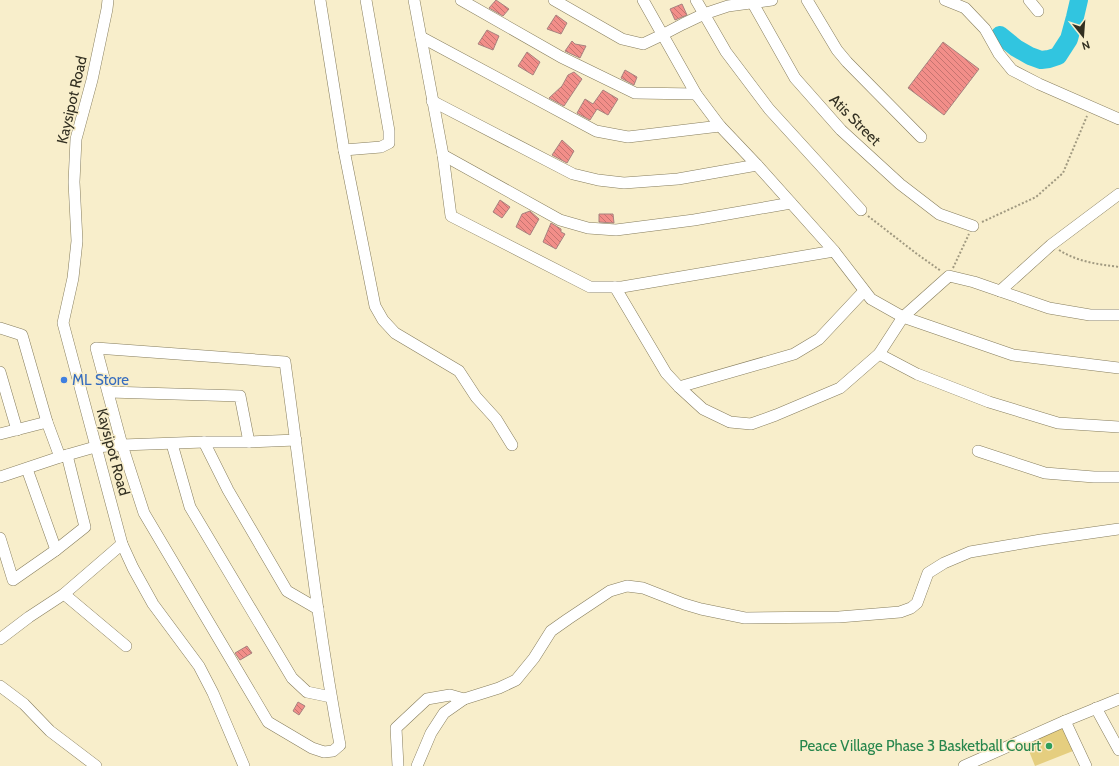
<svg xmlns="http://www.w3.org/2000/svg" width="1119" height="766" font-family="Cabin,sans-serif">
<defs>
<pattern id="building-back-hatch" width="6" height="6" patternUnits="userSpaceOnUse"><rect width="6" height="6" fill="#f28e89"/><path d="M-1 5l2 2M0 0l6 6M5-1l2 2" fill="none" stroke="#c57470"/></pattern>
</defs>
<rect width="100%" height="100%" fill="#f8eecb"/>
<path fill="#e5ce7f" d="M 1063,726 L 1073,751 L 1035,766 L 1025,741 Z"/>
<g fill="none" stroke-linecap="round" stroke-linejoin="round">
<path stroke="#31c5e0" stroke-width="18" d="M 1000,35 L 1016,48 L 1030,56 L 1041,60 L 1049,59 L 1058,56 L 1069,39 L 1075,17 L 1079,0"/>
</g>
<g fill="url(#building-back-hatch)" stroke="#a7827f">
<path d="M 496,0 L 509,9 L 503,16 L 489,8 Z"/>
<path d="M 682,4 L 687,15 L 675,20 L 670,9 Z"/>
<path d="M 556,15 L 567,23 L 561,34 L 547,29 Z"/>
<path d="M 487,30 L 499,36 L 493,50 L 478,44 Z"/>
<path d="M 572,41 L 575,44 L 586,46 L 580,58 L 565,51 Z"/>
<path d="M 943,42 L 979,69 L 944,115 L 908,88 Z"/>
<path d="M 527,52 L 540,62 L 533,75 L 518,66 Z"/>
<path d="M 625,70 L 637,77 L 634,85 L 621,78 Z"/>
<path d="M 574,72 L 582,79 L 564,106 L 549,98 L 562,86 L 568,75 Z"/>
<path d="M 603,90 L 618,99 L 608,115 L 597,109 L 590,120 L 577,113 L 585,99 L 593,104 Z"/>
<path d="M 562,140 L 574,151 L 567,163 L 552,155 Z"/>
<path d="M 500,200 L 510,207 L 502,218 L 493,212 Z"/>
<path d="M 530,211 L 539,219 L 530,235 L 516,227 L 522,214 Z"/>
<path d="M 599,214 L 613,214 L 614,223 L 599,222 Z"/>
<path d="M 551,223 L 561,229 L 561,232 L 565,234 L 556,249 L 543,242 Z"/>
<path d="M 247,646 L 252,653 L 240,660 L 235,653 Z"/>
<path d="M 298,702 L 305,706 L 299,715 L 293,711 Z"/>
</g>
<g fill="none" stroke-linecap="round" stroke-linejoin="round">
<defs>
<g id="minor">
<path d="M 108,0 L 107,9 L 92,80 L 76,139 L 74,182 L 77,241 L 73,278 L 63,323 L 122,544 L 133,568 L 153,604 L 199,666 L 213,693 L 244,766"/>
<path d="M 320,0 L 344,150 L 375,306 L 383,320 L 395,333 L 459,371 L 476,397 L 496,419 L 512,445"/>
<path d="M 414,0 L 443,155 L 451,216 L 590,287 L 622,287 L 834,251"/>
<path d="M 461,0 L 561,57 L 635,93 L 696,94"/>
<path d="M 554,0 L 622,39 L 643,44 L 662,35 L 683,24 L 704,14 L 728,6 L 772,0"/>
<path d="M 643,0 L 696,94 L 720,126 L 757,165 L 834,251 L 871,299 L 903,317 L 1013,355 L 1119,368"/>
<path d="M 696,0 L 726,52 L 769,109 L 861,210"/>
<path d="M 751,0 L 795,78 L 841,130 L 900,184 L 939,214 L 973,226"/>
<path d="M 807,0 L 837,50 L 847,62 L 921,137"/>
<path d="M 945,0 L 965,8 L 985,29 L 999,54 L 1012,70 L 1039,84 L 1119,119"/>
<path d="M 1029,0 L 1038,11"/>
<path d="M 421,37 L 596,131 L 628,137 L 720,126"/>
<path d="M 432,101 L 573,174 L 598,180 L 624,183 L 678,179 L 757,165"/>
<path d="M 344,150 L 381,147 L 389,143 L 389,131 L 366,0"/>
<path d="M 443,155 L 560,220 L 588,228 L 616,230 L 694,220 L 791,203"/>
<path d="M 615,287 L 666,373 L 679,387 L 703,409 L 730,422 L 751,424 L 776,415 L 840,388 L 879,354 L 903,317 L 949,276 L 974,282 L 1049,308 L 1090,315 L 1119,315"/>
<path d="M 1000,291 L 1051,245 L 1119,194"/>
<path d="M 0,328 L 22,335 L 47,422 L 60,457"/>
<path d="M 96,348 L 285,362 C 303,490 316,618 340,745 L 333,751 L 324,752 L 312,748 L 268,722 L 144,513 L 122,445 Z"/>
<path d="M 879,354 L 917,374 L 989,402 L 1058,423 L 1119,427"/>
<path d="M 0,372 L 17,430"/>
<path d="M 679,387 L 794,354 L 819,339 L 864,291"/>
<path d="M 109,392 L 240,396 L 249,442"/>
<path d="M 0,434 L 47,422"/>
<path d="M 204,442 L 228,490 L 287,591 L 318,609"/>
<path d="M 172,444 L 190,507 L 292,678 L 307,692 L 331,697"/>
<path d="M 978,451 L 1045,473 L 1094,477 L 1119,477"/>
<path d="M 27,469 L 56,550"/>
<path d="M 0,477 L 60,457 L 95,447 L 122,445 L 204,442 L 249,442 L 296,440"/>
<path d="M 0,538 L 13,580 L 56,550 L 85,527 L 67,455"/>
<path d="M 64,594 L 126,646"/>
<path d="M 0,639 L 29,617 L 64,594 L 122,544"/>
<path d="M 0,686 L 24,704 L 50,731 L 96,766"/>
<path d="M 1096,708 L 1119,750"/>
<path d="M 1065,721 L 1086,766"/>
<path d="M 398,766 L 396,728 L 427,699 L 450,695 L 464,699"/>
<path d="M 417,766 L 431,733 L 444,713 L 464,699 L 499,688 L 516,680 L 534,658 L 551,631 L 568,619 L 610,591 L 627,586 L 643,588 L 684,604 L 701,609 L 745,618 L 839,617 L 900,612 L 911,608 L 917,603 L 928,573 L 944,563 L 970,552 L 1041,540 L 1119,529"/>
<path d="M 964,766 L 1065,721 L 1119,699"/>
</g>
</defs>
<use href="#minor" stroke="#867d5d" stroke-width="12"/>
<g stroke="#a09980" stroke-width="2" stroke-dasharray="2 2" stroke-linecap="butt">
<path d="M 868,216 L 917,254 L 941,271"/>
<path d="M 982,222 L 1036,197 L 1063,173 L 1087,116"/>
<path d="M 1059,250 C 1078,262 1097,264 1119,267"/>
<path d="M 953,268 L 969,234"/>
</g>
<use href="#minor" stroke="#fff" stroke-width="11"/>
</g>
<circle fill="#3f7fe0" stroke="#f8eecb" stroke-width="1.5" cx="64" cy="380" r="4"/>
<circle fill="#2e9e5b" stroke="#f8eecb" stroke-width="1.5" cx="1049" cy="746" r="4"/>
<g text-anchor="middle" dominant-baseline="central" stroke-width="3" stroke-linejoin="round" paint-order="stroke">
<g font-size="15" fill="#322f21" stroke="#f8eecb">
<text transform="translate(72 100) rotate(-77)">Kaysipot Road</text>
<text transform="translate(855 120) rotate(45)">Atis Street</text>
<text transform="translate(113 452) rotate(75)">Kaysipot Road</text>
</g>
<g font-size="15" fill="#366cbe" stroke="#f8eecb" text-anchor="start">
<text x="72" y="380">ML Store</text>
</g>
<g font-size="15" fill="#27864d" stroke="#f8eecb" text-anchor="end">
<text x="1041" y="746">Peace Village Phase 3 Basketball Court</text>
</g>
</g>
<g transform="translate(1083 36) rotate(163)" stroke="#f8eecb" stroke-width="3" paint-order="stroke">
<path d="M0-3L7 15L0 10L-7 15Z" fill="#322f21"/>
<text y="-6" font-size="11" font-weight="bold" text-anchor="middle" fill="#322f21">N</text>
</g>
</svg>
